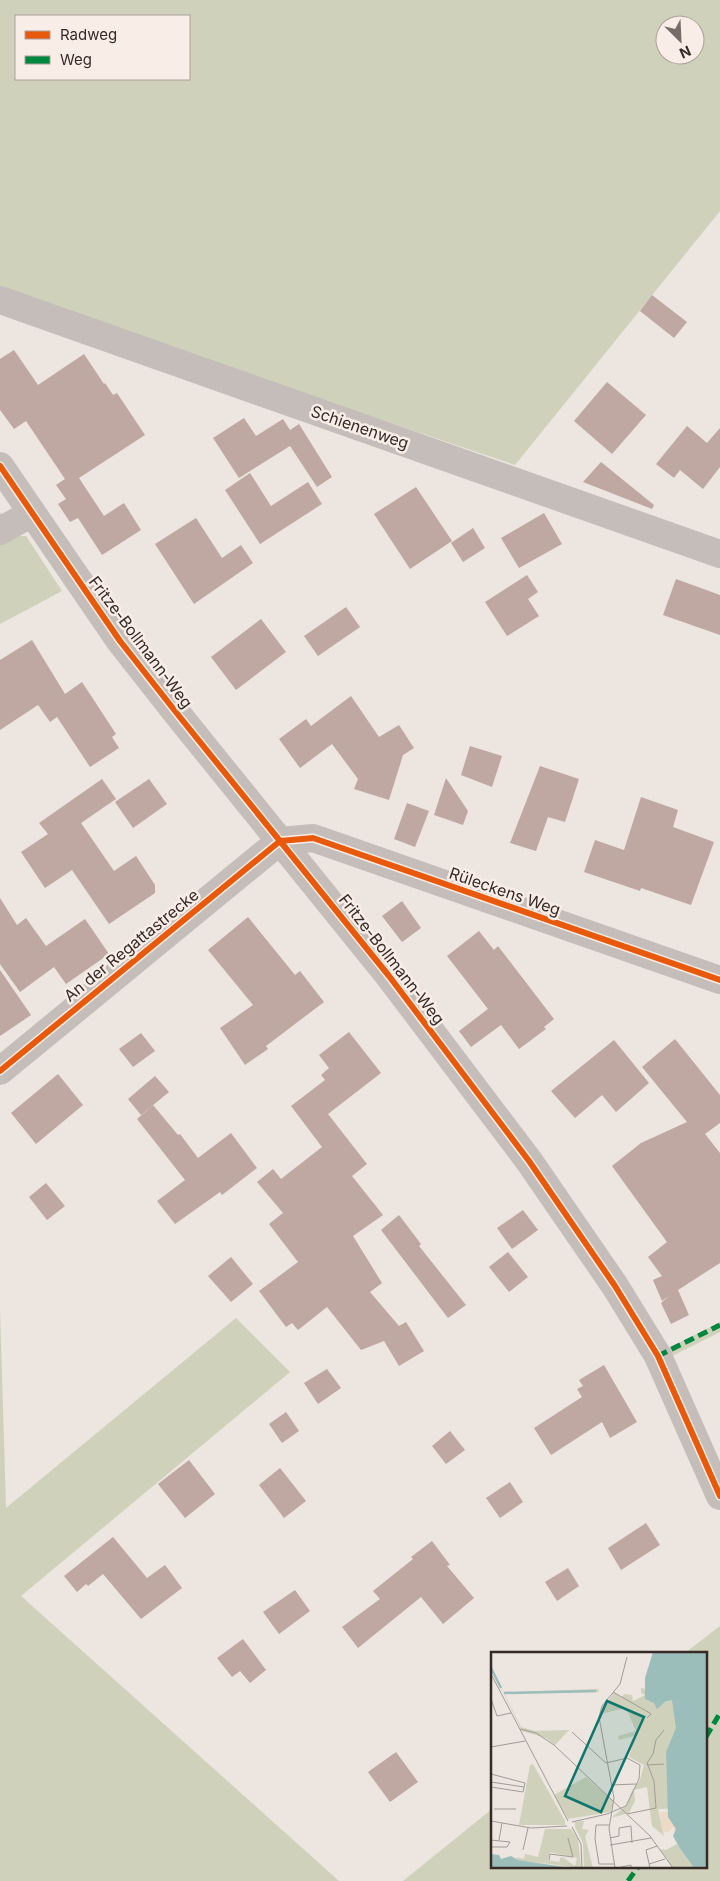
<svg xmlns="http://www.w3.org/2000/svg" width="720" height="1881" font-family="Inter,sans-serif">
<rect width="100%" height="100%" fill="#ece5e0"/>
<g fill="#cfd1ba" fill-rule="evenodd">
<path d="M 0,0 L 720,0 L 720,211 L 515,465 L 0,291 ZM 16,16 L 189,16 L 189,79 L 16,79 ZM 665,25 L 695,25 L 695,55 L 665,55 Z"/>
<path d="M 0,512 L 16,536 L 26,536 L 62,591 L 0,624 Z"/>
<path d="M 0,1308 L 6,1508 L 236,1318 L 290,1372 L 21,1596 L 339,1881 L 0,1881 Z"/>
<path d="M 720,1322 L 720,1332 L 670,1357 L 667,1349 Z"/>
<path d="M 720,1626 L 720,1881 L 403,1881 L 492,1809 L 492,1867 L 706,1867 L 706,1654 L 685,1653 Z"/>
</g>
<g fill="#bfa7a2">
<path d="M 652,295 L 687,322 L 674,338 L 640,311 Z"/>
<path d="M 14,350 L 38,385 L 84,354 L 104,384 L 105,383 L 113,395 L 117,393 L 145,435 L 79,478 L 104,516 L 124,503 L 141,530 L 102,555 L 78,518 L 70,522 L 58,504 L 66,499 L 56,485 L 65,479 L 26,421 L 14,429 L 0,410 L 0,359 Z"/>
<path d="M 607,382 L 646,415 L 612,454 L 574,421 Z"/>
<path d="M 244,418 L 256,436 L 283,419 L 290,430 L 299,424 L 332,477 L 317,487 L 290,446 L 239,478 L 213,438 Z"/>
<path d="M 687,426 L 707,443 L 720,428 L 720,467 L 703,489 L 680,470 L 674,478 L 656,464 Z"/>
<path d="M 601,462 L 654,505 L 652,509 L 583,482 Z"/>
<path d="M 250,473 L 271,506 L 308,482 L 322,504 L 260,544 L 225,490 Z"/>
<path d="M 416,487 L 452,541 L 410,569 L 374,514 Z"/>
<path d="M 544,513 L 562,544 L 519,568 L 501,538 Z"/>
<path d="M 196,518 L 222,558 L 241,545 L 253,563 L 194,604 L 155,544 Z"/>
<path d="M 473,528 L 485,548 L 463,562 L 451,543 Z"/>
<path d="M 527,575 L 538,592 L 528,599 L 539,616 L 507,636 L 485,602 Z"/>
<path d="M 676,579 L 720,595 L 720,635 L 663,615 Z"/>
<path d="M 346,607 L 360,627 L 318,656 L 304,636 Z"/>
<path d="M 261,619 L 286,652 L 236,690 L 211,657 Z"/>
<path d="M 32,640 L 65,694 L 82,682 L 116,734 L 112,737 L 119,748 L 90,767 L 57,717 L 50,722 L 38,705 L 0,730 L 0,660 Z"/>
<path d="M 351,696 L 379,737 L 399,725 L 414,748 L 403,755 L 389,800 L 354,789 L 358,779 L 332,744 L 300,768 L 279,739 L 306,719 L 311,726 Z"/>
<path d="M 470,746 L 502,756 L 492,787 L 461,775 Z"/>
<path d="M 540,766 L 579,779 L 565,822 L 548,817 L 536,851 L 510,843 Z"/>
<path d="M 446,778 L 468,811 L 463,825 L 434,815 Z"/>
<path d="M 102,779 L 116,799 L 81,823 L 114,871 L 136,856 L 155,885 L 155,893 L 109,924 L 72,870 L 45,888 L 21,852 L 48,834 L 39,823 Z"/>
<path d="M 149,779 L 167,804 L 133,828 L 115,802 Z"/>
<path d="M 641,797 L 678,810 L 673,827 L 714,842 L 691,905 L 641,888 L 640,891 L 584,872 L 595,840 L 624,850 Z"/>
<path d="M 407,803 L 429,811 L 415,847 L 394,839 Z"/>
<path d="M 0,898 L 17,925 L 26,918 L 46,946 L 85,919 L 109,954 L 66,984 L 54,967 L 20,992 L 0,964 Z"/>
<path d="M 402,901 L 421,928 L 402,942 L 382,916 Z"/>
<path d="M 248,917 L 295,975 L 300,971 L 324,1002 L 266,1046 L 268,1049 L 245,1065 L 220,1028 L 253,1005 L 208,950 Z"/>
<path d="M 479,931 L 494,950 L 498,946 L 554,1019 L 544,1027 L 546,1029 L 519,1049 L 501,1025 L 471,1047 L 459,1031 L 488,1009 L 447,956 Z"/>
<path d="M 0,970 L 31,1015 L 0,1036 Z"/>
<path d="M 349,1032 L 381,1073 L 328,1114 L 367,1164 L 352,1176 L 383,1215 L 353,1236 L 382,1283 L 370,1292 L 399,1326 L 406,1322 L 424,1351 L 399,1366 L 384,1341 L 361,1350 L 327,1307 L 298,1330 L 292,1323 L 286,1327 L 259,1291 L 298,1262 L 269,1224 L 283,1213 L 257,1182 L 273,1169 L 281,1179 L 322,1147 L 291,1106 L 325,1080 L 321,1075 L 329,1068 L 319,1055 Z"/>
<path d="M 141,1033 L 155,1051 L 133,1067 L 119,1049 Z"/>
<path d="M 675,1039 L 720,1095 L 720,1123 L 705,1134 L 720,1153 L 720,1263 L 678,1290 L 689,1315 L 671,1324 L 661,1303 L 669,1296 L 662,1301 L 653,1280 L 662,1276 L 648,1257 L 667,1242 L 612,1166 L 641,1143 L 687,1122 L 642,1067 Z"/>
<path d="M 614,1040 L 649,1083 L 616,1112 L 602,1095 L 575,1118 L 551,1091 Z"/>
<path d="M 58,1074 L 83,1105 L 36,1144 L 11,1113 Z"/>
<path d="M 155,1076 L 169,1092 L 141,1115 L 128,1099 Z"/>
<path d="M 153,1105 L 178,1135 L 180,1134 L 198,1158 L 231,1133 L 257,1168 L 222,1195 L 220,1192 L 175,1224 L 157,1201 L 185,1180 L 137,1119 Z"/>
<path d="M 46,1183 L 65,1206 L 47,1220 L 29,1197 Z"/>
<path d="M 523,1210 L 538,1230 L 512,1249 L 497,1228 Z"/>
<path d="M 399,1215 L 421,1244 L 419,1246 L 466,1305 L 448,1318 L 381,1230 Z"/>
<path d="M 508,1252 L 528,1277 L 509,1292 L 489,1267 Z"/>
<path d="M 231,1257 L 253,1284 L 231,1302 L 208,1276 Z"/>
<path d="M 604,1365 L 637,1422 L 610,1438 L 602,1422 L 551,1455 L 534,1428 L 582,1397 L 577,1389 L 583,1386 L 579,1380 Z"/>
<path d="M 327,1369 L 341,1388 L 318,1404 L 304,1383 Z"/>
<path d="M 286,1412 L 299,1431 L 282,1443 L 269,1424 Z"/>
<path d="M 450,1431 L 465,1450 L 446,1464 L 432,1446 Z"/>
<path d="M 189,1460 L 215,1494 L 185,1518 L 158,1484 Z"/>
<path d="M 280,1468 L 306,1501 L 284,1518 L 259,1485 Z"/>
<path d="M 510,1482 L 523,1502 L 500,1518 L 486,1498 Z"/>
<path d="M 646,1523 L 660,1545 L 621,1570 L 608,1548 Z"/>
<path d="M 113,1537 L 147,1578 L 165,1565 L 182,1588 L 141,1619 L 103,1574 L 88,1586 L 86,1584 L 77,1592 L 64,1576 Z"/>
<path d="M 432,1541 L 450,1565 L 447,1566 L 474,1598 L 443,1624 L 421,1597 L 358,1648 L 342,1627 L 380,1599 L 373,1591 L 413,1559 L 411,1557 Z"/>
<path d="M 568,1568 L 579,1586 L 557,1601 L 545,1582 Z"/>
<path d="M 295,1590 L 310,1611 L 279,1634 L 263,1612 Z"/>
<path d="M 243,1639 L 266,1670 L 250,1683 L 240,1671 L 232,1677 L 217,1658 Z"/>
<path d="M 396,1752 L 418,1782 L 390,1802 L 368,1772 Z"/>
</g>
<g fill="none" stroke-linecap="round" stroke-linejoin="round">
<g stroke="#c5bdb9" stroke-width="28">
<path d="M 0,300 L 720,554"/>
<path d="M 0,466 L 120,641 L 179,716 L 389,976 L 529,1161 L 615,1286 L 658,1356 L 720,1496"/>
<path d="M 0,531 L 32,513"/>
<path d="M 280,841 L 313,838 L 720,980"/>
<path d="M 0,1071 L 280,841"/>
</g>
<g stroke="#00873e" stroke-width="5" stroke-dasharray="10 5" stroke-linecap="butt">
<path d="M 658,1356 L 720,1325"/>
<path d="M 706,1737 L 720,1713"/>
<path d="M 628,1881 L 638,1867"/>
</g>
<defs>
<g id="cycleway">
<path d="M 0,466 L 120,641 L 179,716 L 389,976 L 529,1161 L 615,1286 L 658,1356 L 720,1496"/>
<path d="M 280,841 L 313,838 L 720,980"/>
<path d="M 0,1071 L 280,841"/>
</g>
</defs>
<use href="#cycleway" stroke="#f9eee7" stroke-width="9"/>
<use href="#cycleway" stroke="#e8590c" stroke-width="6"/>
</g>
<g text-anchor="middle" dominant-baseline="central" stroke-width="5" stroke-linejoin="round" paint-order="stroke">
<g font-size="16" fill="#362a27" stroke="#f9eee7">
<text transform="translate(360 427) rotate(19)">Schienenweg</text>
<text transform="translate(141 642) rotate(53)">Fritze-Bollmann-Weg</text>
<text transform="translate(505 891) rotate(19)">Rüleckens Weg</text>
<text transform="translate(131 945) rotate(-39)">An der Regattastrecke</text>
<text transform="translate(392 959) rotate(52)">Fritze-Bollmann-Weg</text>
</g>
</g>
<g transform="translate(491 1652)">
<rect width="216" height="216" fill="#ece5e0"/>
<path d="M 180,0 L 216,0 L 216,155 L 167,157 L 173,184 L 161,174 L 156,135 L 143,138 L 144,149 L 138,161 L 120,166 L 135,154 L 141,139 L 149,128 L 153,113 L 138,105 L 144,84 L 128,88 L 127,84 L 145,79 L 135,56 L 109,62 L 123,40 L 131,45 L 133,42 L 141,43 L 142,49 L 154,43 L 150,41 L 150,36 L 154,37 L 154,41 L 162,33 L 180,32 ZM 0,15 L 30,75 L 44,79 L 107,77 L 78,78 L 64,93 L 55,86 L 31,79 ZM 107,37 L 108,40 L 59,41 L 14,40 ZM 42,112 L 74,169 L 74,173 L 28,173 L 39,113 ZM 95,125 L 123,150 L 119,160 L 77,167 L 63,143 ZM 93,169 L 91,177 L 98,178 L 94,184 L 102,216 L 93,216 L 92,191 L 84,175 L 84,170 ZM 54,177 L 80,177 L 87,187 L 90,216 L 26,208 L 25,205 L 33,207 L 34,202 L 47,205 ZM 59,200 L 86,206 L 84,214 L 73,206 L 70,205 L 68,210 L 57,208 ZM 186,192 L 188,195 L 203,216 L 182,216 L 169,197 L 175,198 Z" fill="#cfd1ba" fill-rule="evenodd"/>
<path d="M 169,160 L 176,160 L 185,177 L 183,183 L 183,175 L 176,181 L 171,177 Z" fill="#eddac6"/>
<path d="M 162,0 L 216,0 L 216,216 L 203,216 L 188,195 L 182,184 L 185,177 L 177,165 L 175,100 L 185,76 L 181,48 L 175,49 L 166,57 L 163,51 L 154,47 L 154,26 ZM 0,202 L 8,203 L 10,207 L 20,204 L 27,208 L 80,216 L 0,216 Z" fill="#9cbeba"/>
<path fill="none" stroke="#9cbeba" stroke-width="2.5" d="M 0,16 L 10,36M 13,41 L 105,39"/>
<path fill="none" stroke="#a39a96" stroke-width="1" d="M 0,22 L 77,169M 122,40 L 157,60 L 160,62 L 156,66M 0,47 L 6,64 L 20,61M 29,77 L 45,81 L 63,93 L 159,184 L 182,216M 81,80 L 115,111M 0,95 L 34,89M 156,113 L 173,112M 0,122 L 34,131 L 32,140 L 0,135M 0,130 L 33,135M 120,133 L 145,132M 3,157 L 25,157M 136,162 L 165,156 L 163,129 L 156,111 L 162,102 L 165,88 L 173,78M 0,169 L 40,176 L 76,174M 81,170 L 116,162 L 135,154 L 148,127 L 149,113 L 136,106 L 115,111M 118,173 L 105,173 L 104,187 L 108,212 L 123,212M 81,175 L 90,192 L 91,216M 119,186 L 128,184 L 128,176 L 140,174 L 141,191M 0,188 L 19,190 L 16,195 L 0,195M 8,188 L 11,171M 119,193 L 160,186M 32,198 L 37,176M 58,208 L 59,202 L 82,205 L 77,186M 158,212 L 174,207M 124,216 L 118,176 L 123,146 L 108,65 L 111,54 L 129,32 L 136,5M 126,216 L 140,213 L 140,216M 159,216 L 155,198 L 166,194"/>
<path fill="#0f766e" fill-opacity="0.15" stroke="#0f766e" stroke-width="2.5" d="M 116,49 L 153,65 L 110,160 L 74,144 Z"/>
<rect width="216" height="216" fill="none" stroke="#362a27" stroke-width="2.5"/>
</g>
<rect x="15" y="15" width="175" height="65" fill="#f9eee7" stroke="#aba09a"/>
<rect x="25" y="31" width="25" height="8" fill="#e8590c" stroke="#aba09a"/>
<text x="60" y="40" font-size="15" fill="#362a27">Radweg</text>
<rect x="25" y="56" width="25" height="8" fill="#00873e" stroke="#aba09a"/>
<text x="60" y="65" font-size="15" fill="#362a27">Weg</text>
<g transform="translate(680 40) rotate(156)"><circle r="24" fill="#f9eee7" stroke="#aba09a"/>
<path d="M0-4L9 19L0 12L-9 19Z" fill="#766b68"/>
<text y="-8" font-size="14" font-weight="bold" text-anchor="middle" fill="#362a27">N</text>
</g>
</svg>
